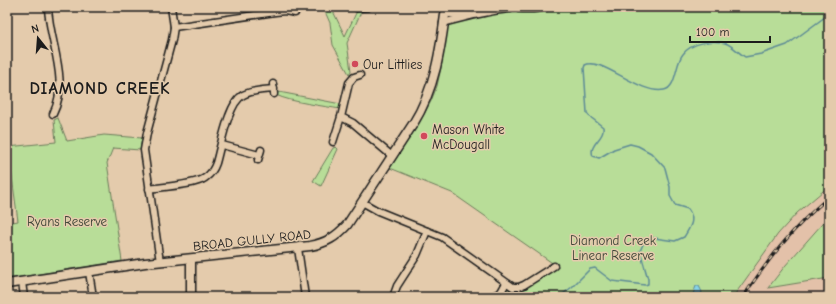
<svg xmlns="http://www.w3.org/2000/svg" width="836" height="304" font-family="'Comic Neue',sans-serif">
<rect width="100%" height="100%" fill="#e4cbac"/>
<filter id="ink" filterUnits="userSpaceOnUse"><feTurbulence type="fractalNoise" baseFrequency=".025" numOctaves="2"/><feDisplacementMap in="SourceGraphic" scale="8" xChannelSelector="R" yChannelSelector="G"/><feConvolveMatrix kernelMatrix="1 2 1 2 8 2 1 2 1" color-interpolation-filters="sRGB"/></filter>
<g filter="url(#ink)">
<path fill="#e3c1a9" d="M 829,186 L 829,216 L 785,266 L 769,288 L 829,278 L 829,297 L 733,297 L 778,234 L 797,213 Z"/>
<g fill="#b8dd98" stroke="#6a7c5a">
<path d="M 323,7 L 331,7 L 345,36 L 357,11 L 362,10 L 347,43 L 351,71 L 349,74 L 333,45 L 330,23 Z"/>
<path d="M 484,7 L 829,7 L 829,186 L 797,213 L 778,234 L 733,297 L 497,297 L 507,290 L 517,291 L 523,289 L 558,267 L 452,193 L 390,168 L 420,122 L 431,101 L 437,86 L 441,68 L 448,25 L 483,10 Z"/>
<path d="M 279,92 L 341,104 L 340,109 C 324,106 290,102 276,95 L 276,93 Z"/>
<path d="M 58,118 L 67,141 L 104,135 L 142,138 L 140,150 L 113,148 L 107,163 L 122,261 L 7,279 L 7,223 L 18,221 L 8,147 L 56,142 L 54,120 Z"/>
<path d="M 336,147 L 338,149 L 321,186 L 313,181 L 333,148 Z"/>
<path d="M 829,216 L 829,278 L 768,288 L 785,266 Z"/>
</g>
<path fill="#87d3e7" stroke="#5c8a96" d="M 696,286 L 699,286 L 702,292 L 700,297 L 692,297 Z"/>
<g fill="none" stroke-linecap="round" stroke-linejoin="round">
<path stroke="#5c8a96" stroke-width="1.5" d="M 559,297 L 572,287 L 590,269 L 595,268 L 612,281 L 645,285 L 648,284 L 648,279 L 640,251 L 644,242 L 654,238 L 675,241 L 684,237 C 690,227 696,220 688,209 L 675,205 L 670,196 L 670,187 L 665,168 L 651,153 L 638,146 L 630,144 L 614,149 L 599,158 L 593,156 C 588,144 605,139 603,127 L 589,116 L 587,113 L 584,68 L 585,65 C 601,56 639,95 664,90 C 677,88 675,63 683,54 C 691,43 713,39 725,43 C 732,45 739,53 745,57 L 761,54 L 787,45 L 829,14"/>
<defs>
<g id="street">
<path d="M 48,7 C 49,42 70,80 53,114"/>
<path d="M 357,8 L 368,7"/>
<path d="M 445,13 C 456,17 467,12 478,7"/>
<path d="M 443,23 C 465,17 487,11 509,9 C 522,8 533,11 546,7"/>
<path d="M 174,27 L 275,12 L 285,11 L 295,13"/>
<path d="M 360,75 L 354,77 L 349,83 L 341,117 L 353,123 L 392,156"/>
<path d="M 273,84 L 274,94"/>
<path d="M 333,142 L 341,117"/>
<path d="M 222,145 L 259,155"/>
<path d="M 258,160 L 261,150"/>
<path d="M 149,189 C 162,187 195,185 205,178 C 211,174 214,169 216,163 C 221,146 228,103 243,95 C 252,90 264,90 274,89"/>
<path d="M 362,202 L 378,211 L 442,237 L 513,287 L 519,287 L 524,285 L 554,266"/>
<path d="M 298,248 L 305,297"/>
<path d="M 160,262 L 144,150 L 147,133 L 172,40 L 174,27 L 171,7"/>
<path d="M 89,272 L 93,297"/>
<path d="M 22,282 L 24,297"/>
<path d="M 393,297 L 397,286 L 417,255 L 427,231"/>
<path d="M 491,297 L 501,292 L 506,283"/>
</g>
<g id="secondary">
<path d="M 7,284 L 145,263 L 310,246 C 326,243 336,237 347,225 L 413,124 C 435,89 441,48 446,7"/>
<path d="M 191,297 L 191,259"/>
</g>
</defs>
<use href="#street" stroke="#1c1c1c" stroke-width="9"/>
<use href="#secondary" stroke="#1c1c1c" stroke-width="11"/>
<use href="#street" stroke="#e4cbac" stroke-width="6"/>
<use href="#secondary" stroke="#e4cbac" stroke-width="8"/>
<defs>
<path id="rail" d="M 743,297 C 768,260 794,226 829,197"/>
</defs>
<use href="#rail" stroke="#1c1c1c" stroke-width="3"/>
<use href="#rail" stroke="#e4cbac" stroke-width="1.5" stroke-dasharray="4.5" stroke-linecap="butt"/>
</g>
</g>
<g fill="#d1495b" stroke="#e4cbac" stroke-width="1.5">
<circle cx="355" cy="64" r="4"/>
<circle cx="424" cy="136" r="4"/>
</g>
<g text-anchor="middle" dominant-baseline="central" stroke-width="3" stroke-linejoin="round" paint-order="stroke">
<g font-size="13" fill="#1c1c1c" stroke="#e4cbac" text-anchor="start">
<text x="363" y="64">Our Littlies</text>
<text x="432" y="129">Mason White<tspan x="432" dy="15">McDougall</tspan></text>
</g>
<g font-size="13" fill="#3b4335" stroke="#e4cbac">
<text x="67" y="221">Ryans Reserve</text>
<text x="613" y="240">Diamond Creek<tspan x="613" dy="15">Linear Reserve</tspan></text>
</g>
<g font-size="13" fill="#1c1c1c" stroke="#e4cbac">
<text transform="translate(252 240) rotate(-6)">BROAD GULLY ROAD</text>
</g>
<g font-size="17" font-weight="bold" letter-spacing="1" fill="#1c1c1c" stroke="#e4cbac">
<text x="100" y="88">DIAMOND CREEK</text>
</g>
</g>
<rect width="836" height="304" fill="none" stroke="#e4cbac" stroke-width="24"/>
<rect x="12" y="12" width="812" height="280" fill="none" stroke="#1c1c1c" stroke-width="1.5" filter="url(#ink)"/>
<g transform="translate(38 38) rotate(343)" stroke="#e4cbac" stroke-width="3" paint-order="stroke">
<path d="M0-3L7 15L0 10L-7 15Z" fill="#1c1c1c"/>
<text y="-6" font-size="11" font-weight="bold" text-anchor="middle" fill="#1c1c1c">N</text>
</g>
<path d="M690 36v6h80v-6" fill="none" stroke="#1c1c1c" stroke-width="2"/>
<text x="696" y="36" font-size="12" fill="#1c1c1c" stroke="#e4cbac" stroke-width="3" paint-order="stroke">100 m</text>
</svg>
